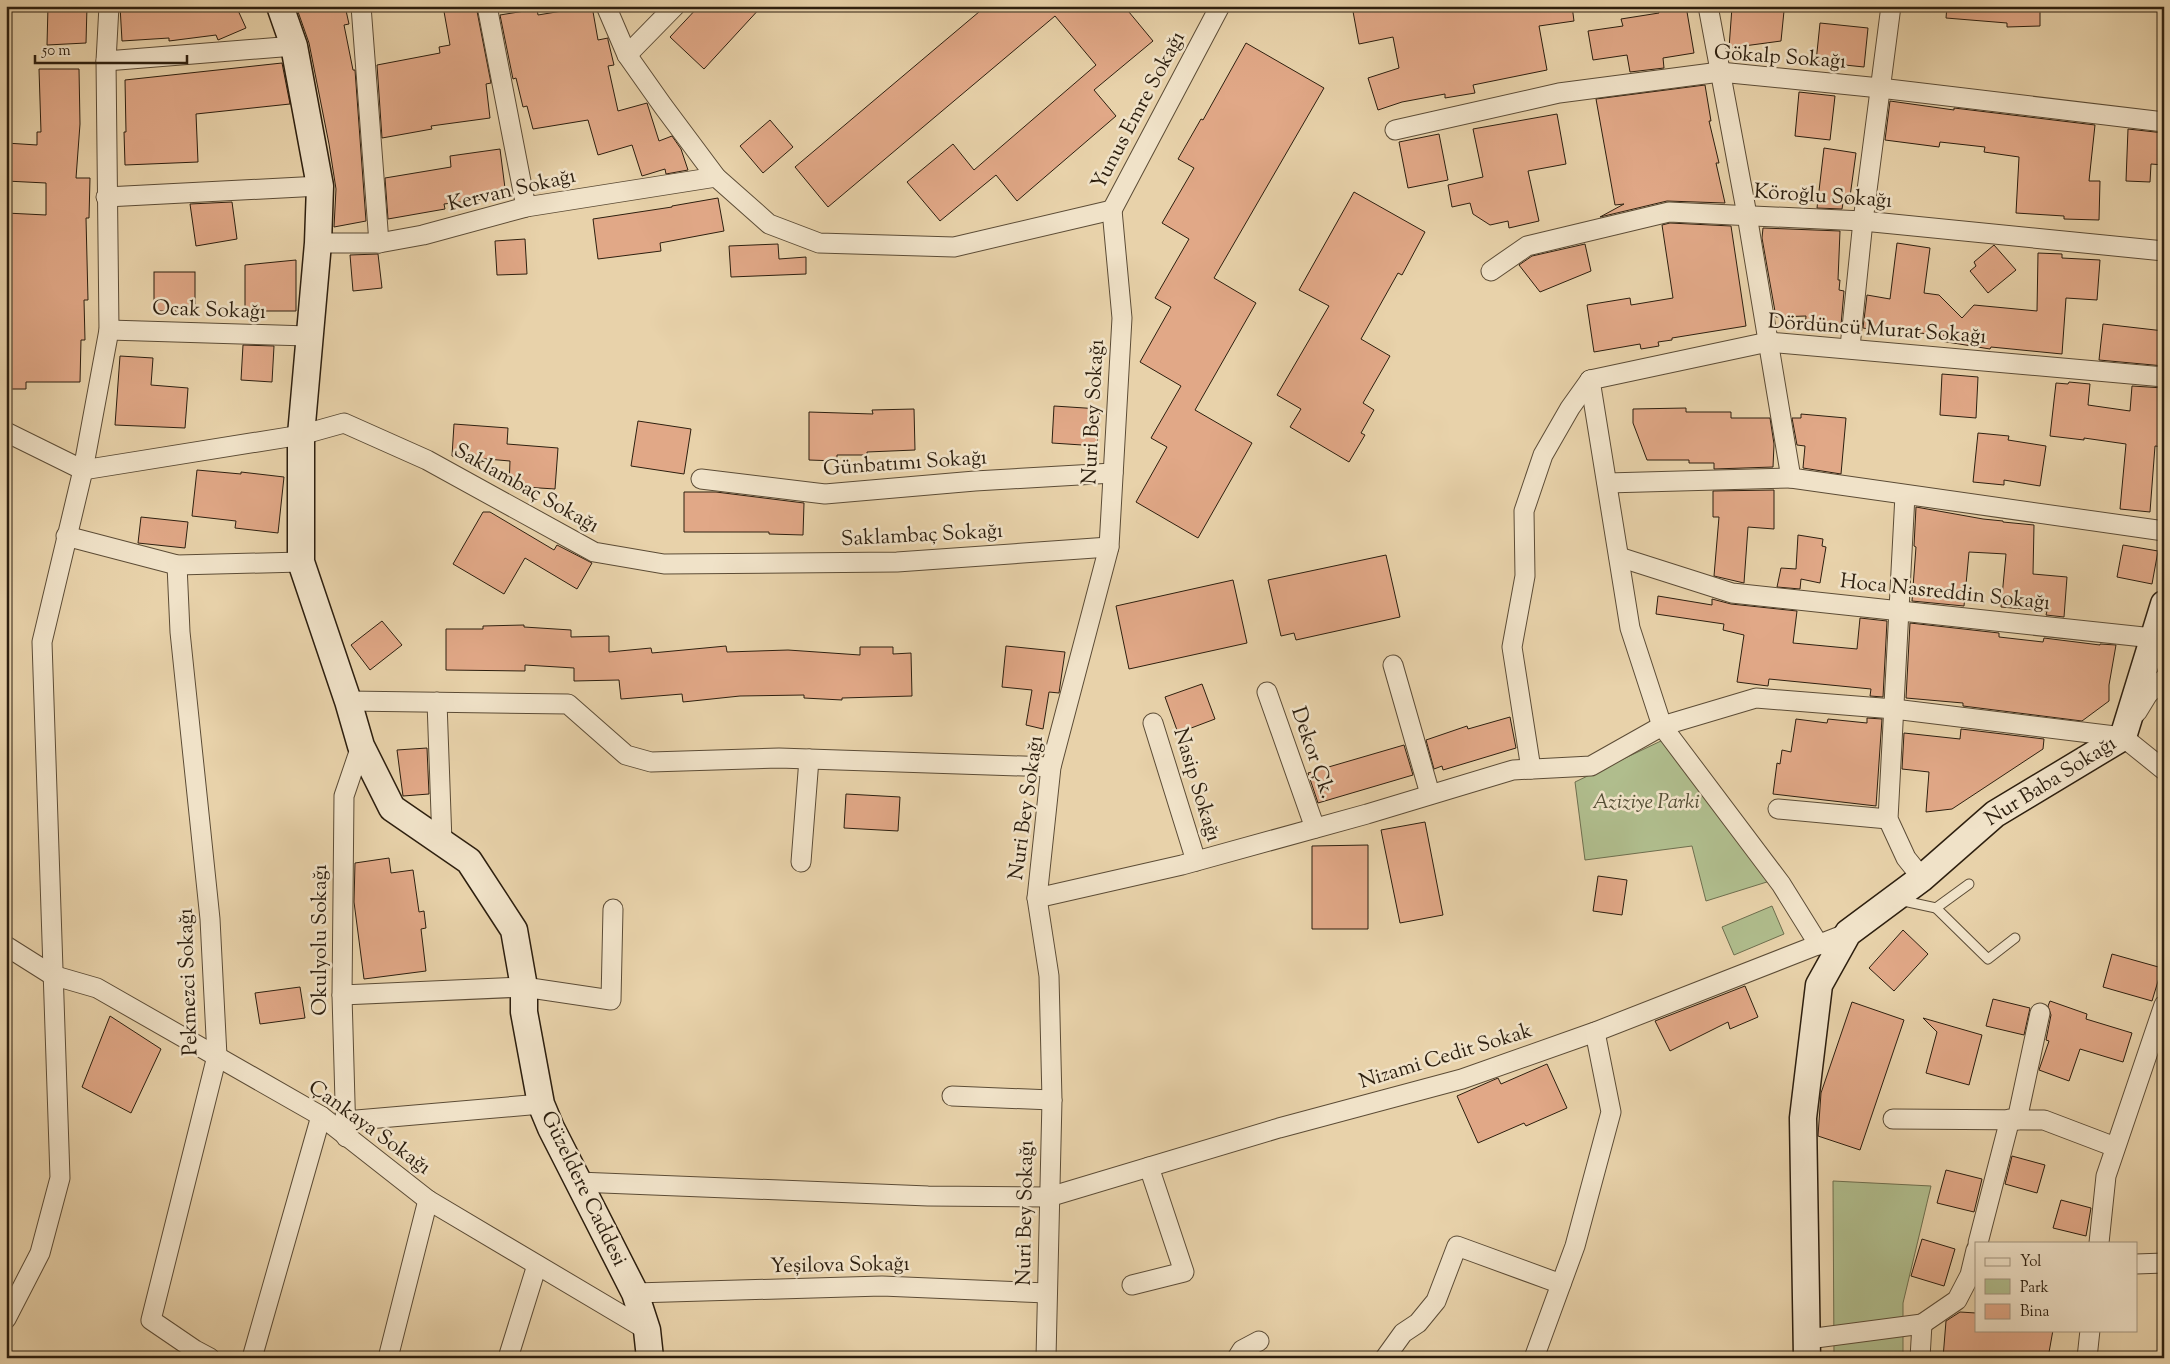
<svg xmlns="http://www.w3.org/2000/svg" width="2170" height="1364" font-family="'Sorts Mill Goudy',serif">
<rect width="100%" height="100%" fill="#e8d2aa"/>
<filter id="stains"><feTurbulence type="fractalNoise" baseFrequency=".004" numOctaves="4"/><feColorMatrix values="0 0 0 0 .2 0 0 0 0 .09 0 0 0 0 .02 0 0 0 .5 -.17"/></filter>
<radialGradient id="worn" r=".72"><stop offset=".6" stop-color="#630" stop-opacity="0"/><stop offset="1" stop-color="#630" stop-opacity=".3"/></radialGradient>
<g fill="#b0bd8d" stroke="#6e6e4e">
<path d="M 1663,740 L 1770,881 L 1706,901 L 1692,846 L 1585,860 L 1575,782 Z"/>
<path d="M 1772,906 L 1784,934 L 1734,955 L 1722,927 Z"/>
<path d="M 1833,1181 L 1931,1186 L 1903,1303 L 1903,1358 L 1834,1358 Z"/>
</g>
<g fill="#e1a887" stroke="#2d1f0f">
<path d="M 48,6 L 87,6 L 86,43 L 47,45 Z"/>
<path d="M 120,6 L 236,6 L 246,28 L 218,40 L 216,35 L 169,41 L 169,38 L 122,41 Z"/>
<path d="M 296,6 L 345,6 L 349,24 L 344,25 L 353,70 L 355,70 L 366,221 L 334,227 L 336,189 L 329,144 L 309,43 Z"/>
<path d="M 443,6 L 476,6 L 491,83 L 486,84 L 490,118 L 431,126 L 432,129 L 382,138 L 377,65 L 440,53 L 439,47 L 450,45 Z"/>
<path d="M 592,6 L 598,40 L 608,38 L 608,40 L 614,65 L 608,66 L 618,111 L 647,103 L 659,141 L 672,136 L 681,149 L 688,170 L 666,174 L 665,169 L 642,176 L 632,145 L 598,155 L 588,120 L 533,129 L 527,106 L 523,107 L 516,78 L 513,79 L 500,15 L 537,9 L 538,15 Z"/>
<path d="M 699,6 L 762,6 L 704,69 L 670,37 Z"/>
<path d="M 986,6 L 1124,6 L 1153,41 L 1094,90 L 1116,116 L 1017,201 L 996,175 L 940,221 L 907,182 L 953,144 L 974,170 L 1096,65 L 1055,16 L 828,207 L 795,167 Z"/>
<path d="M 1352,6 L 1572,6 L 1574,21 L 1539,26 L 1547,70 L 1473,85 L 1475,93 L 1445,98 L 1445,94 L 1402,102 L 1378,110 L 1368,78 L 1399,68 L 1393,37 L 1359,44 Z"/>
<path d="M 1658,6 L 1686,6 L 1694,53 L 1663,58 L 1664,68 L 1630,72 L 1627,55 L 1593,60 L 1588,31 L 1623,26 L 1621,19 L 1659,13 Z"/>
<path d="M 1947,6 L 2040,6 L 2040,26 L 2007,27 L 2007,23 L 1946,18 Z"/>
<path d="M 1732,7 L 1784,11 L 1781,41 L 1729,48 Z"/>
<path d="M 1820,23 L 1868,28 L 1864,67 L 1816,62 Z"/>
<path d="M 1246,43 L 1324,88 L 1214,278 L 1256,303 L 1195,410 L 1252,443 L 1198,538 L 1136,502 L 1167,447 L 1151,438 L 1181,386 L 1140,362 L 1171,307 L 1155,298 L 1189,239 L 1162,223 L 1194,168 L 1178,159 L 1201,119 L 1203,120 Z"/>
<path d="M 282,63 L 290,104 L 196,114 L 198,162 L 125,165 L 124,132 L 126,132 L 125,80 Z"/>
<path d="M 39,69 L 79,69 L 80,124 L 76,178 L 90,178 L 89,218 L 86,218 L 88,300 L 84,300 L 85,340 L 81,340 L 80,382 L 26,382 L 26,389 L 6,389 L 6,213 L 46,215 L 46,183 L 6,181 L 6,143 L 37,145 L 37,132 L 41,132 Z"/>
<path d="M 1705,85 L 1711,121 L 1709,121 L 1719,163 L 1716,163 L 1725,203 L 1667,201 L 1600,217 L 1624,204 L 1615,205 L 1596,99 Z"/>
<path d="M 1799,92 L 1835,96 L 1830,140 L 1795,136 Z"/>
<path d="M 1890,101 L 1954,110 L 1954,108 L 2095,125 L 2089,181 L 2100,181 L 2099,220 L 2064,219 L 2064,216 L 2016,213 L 2019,157 L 1984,152 L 1985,147 L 1940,142 L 1939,147 L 1885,140 Z"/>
<path d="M 1557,114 L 1566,164 L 1528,171 L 1539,221 L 1509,228 L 1508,221 L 1490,225 L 1473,214 L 1470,203 L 1452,207 L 1448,185 L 1483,177 L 1473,129 Z"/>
<path d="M 770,120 L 793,147 L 763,173 L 740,146 Z"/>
<path d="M 2128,129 L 2164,133 L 2164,165 L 2151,164 L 2150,182 L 2126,181 Z"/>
<path d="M 1439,134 L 1448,180 L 1408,188 L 1399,142 Z"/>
<path d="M 1824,148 L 1856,153 L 1849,204 L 1843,203 L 1842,209 L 1817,208 Z"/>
<path d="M 500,149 L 506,196 L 444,204 L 445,209 L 388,219 L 385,178 L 451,167 L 450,156 Z"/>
<path d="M 1354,192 L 1425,232 L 1402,275 L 1398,273 L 1361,339 L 1390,356 L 1363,403 L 1374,410 L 1361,433 L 1365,435 L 1349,462 L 1290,427 L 1301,409 L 1277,395 L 1329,306 L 1299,290 Z"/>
<path d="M 718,198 L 724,231 L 660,243 L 661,251 L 598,259 L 593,219 L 672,207 L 672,206 Z"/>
<path d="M 232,202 L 237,239 L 196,246 L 190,204 Z"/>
<path d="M 1670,223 L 1731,226 L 1746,326 L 1672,338 L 1672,340 L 1658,342 L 1659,346 L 1641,349 L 1640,344 L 1594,352 L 1587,305 L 1630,298 L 1631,305 L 1673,298 L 1662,225 Z"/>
<path d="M 1763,228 L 1840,231 L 1838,280 L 1840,280 L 1839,290 L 1844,291 L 1841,325 L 1835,324 L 1835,330 L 1805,328 L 1806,316 L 1776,317 L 1762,238 Z"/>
<path d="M 525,239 L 527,274 L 497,275 L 495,241 Z"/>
<path d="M 1897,243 L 1930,248 L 1924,293 L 1939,295 L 1962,318 L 1974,305 L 2037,311 L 2038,253 L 2062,254 L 2062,258 L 2100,260 L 2097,300 L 2066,298 L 2062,354 L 1991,347 L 1990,349 L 1941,341 L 1946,336 L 1885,329 L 1885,332 L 1863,328 L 1867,295 L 1890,299 Z"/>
<path d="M 778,244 L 779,259 L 806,257 L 806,274 L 731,277 L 729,246 Z"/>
<path d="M 1585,244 L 1591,271 L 1540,292 L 1519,265 L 1532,256 Z"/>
<path d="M 1994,245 L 2016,270 L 1988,293 L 1970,271 L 1976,266 L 1974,262 Z"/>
<path d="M 378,254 L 382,288 L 353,291 L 350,255 Z"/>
<path d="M 296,260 L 296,311 L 245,311 L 245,265 Z"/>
<rect x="154" y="272" width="41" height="39"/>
<path d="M 2103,324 L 2164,331 L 2164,366 L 2099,360 Z"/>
<path d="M 243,345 L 274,346 L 272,382 L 241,380 Z"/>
<path d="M 120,356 L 153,358 L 151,385 L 188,388 L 185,428 L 115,425 Z"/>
<path d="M 1942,374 L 1978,377 L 1976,418 L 1940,415 Z"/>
<path d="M 2069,382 L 2090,384 L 2088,405 L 2130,411 L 2132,386 L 2164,388 L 2164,447 L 2155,446 L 2150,512 L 2120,509 L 2126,444 L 2084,438 L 2084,440 L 2050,436 L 2056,383 L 2068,384 Z"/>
<path d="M 1054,406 L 1100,409 L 1097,446 L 1052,443 Z"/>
<path d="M 1686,408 L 1686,412 L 1731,412 L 1731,418 L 1770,418 L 1774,444 L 1773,467 L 1714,469 L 1714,463 L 1689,463 L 1689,460 L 1647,460 L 1633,423 L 1633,409 Z"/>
<path d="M 914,409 L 915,450 L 867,452 L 867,455 L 837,455 L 837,461 L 809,460 L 809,412 L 873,414 L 872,410 Z"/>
<path d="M 1801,414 L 1846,418 L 1841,474 L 1803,468 L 1805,446 L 1797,445 L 1792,418 L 1801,418 Z"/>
<path d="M 638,421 L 691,429 L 684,474 L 631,466 Z"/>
<path d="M 454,424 L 508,428 L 507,444 L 558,448 L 555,489 L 509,486 L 510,461 L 452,456 Z"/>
<path d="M 1978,433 L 2009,436 L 2008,440 L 2046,446 L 2040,486 L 2004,480 L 2004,485 L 1973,482 Z"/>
<path d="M 197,470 L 241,474 L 241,472 L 284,477 L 278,533 L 235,528 L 236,521 L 192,516 Z"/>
<path d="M 1774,490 L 1774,529 L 1748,527 L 1744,583 L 1714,576 L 1719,517 L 1713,517 L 1713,491 Z"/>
<path d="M 684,492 L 716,492 L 804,503 L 803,535 L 769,534 L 769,532 L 684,532 Z"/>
<path d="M 1916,507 L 1983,519 L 2003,521 L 2003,522 L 2034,525 L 2033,574 L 2067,577 L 2064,617 L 2046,615 L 2047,611 L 2001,607 L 2006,554 L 1969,552 L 1964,606 L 1912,601 L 1916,547 L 1914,546 Z"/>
<path d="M 483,512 L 490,512 L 554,550 L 557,545 L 592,563 L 577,589 L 525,558 L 504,594 L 453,564 Z"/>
<path d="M 141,517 L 188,522 L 185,548 L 138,543 Z"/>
<path d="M 1798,535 L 1823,539 L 1822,546 L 1826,547 L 1820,583 L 1801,579 L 1800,589 L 1777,587 L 1781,568 L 1796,569 Z"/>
<path d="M 2123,545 L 2158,551 L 2152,584 L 2117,577 Z"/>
<path d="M 1386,555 L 1400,617 L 1296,640 L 1294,633 L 1281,636 L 1268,580 Z"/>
<path d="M 1233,580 L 1247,643 L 1129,669 L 1116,606 Z"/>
<path d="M 1658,596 L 1712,605 L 1712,599 L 1731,604 L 1797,611 L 1793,643 L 1857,649 L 1860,618 L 1887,621 L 1883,697 L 1870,696 L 1871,689 L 1769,679 L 1768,686 L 1737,682 L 1744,635 L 1723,630 L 1724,624 L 1656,614 Z"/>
<path d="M 382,621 L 402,645 L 370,670 L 351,645 Z"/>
<path d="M 1910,623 L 1999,633 L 1999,637 L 2043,642 L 2044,638 L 2100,645 L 2100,644 L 2116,645 L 2109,685 L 2109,701 L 2082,721 L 1963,706 L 1963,703 L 1906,698 Z"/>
<path d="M 524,625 L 524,627 L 571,630 L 571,637 L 609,636 L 609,652 L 651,648 L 652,653 L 726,646 L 727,652 L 788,650 L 860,655 L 860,647 L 893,647 L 893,654 L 911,653 L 912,696 L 842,698 L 842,700 L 804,698 L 804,695 L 740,696 L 683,702 L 682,694 L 621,699 L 619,680 L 574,681 L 574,668 L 525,665 L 525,671 L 446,670 L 446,629 L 483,629 L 483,626 Z"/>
<path d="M 1006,646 L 1065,652 L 1059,693 L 1049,692 L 1043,729 L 1026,725 L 1032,690 L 1002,687 Z"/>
<path d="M 1202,684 L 1215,719 L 1178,733 L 1165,697 Z"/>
<path d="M 1510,717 L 1516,748 L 1443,770 L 1442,766 L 1434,769 L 1426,740 L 1467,726 L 1468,729 Z"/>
<path d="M 1867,718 L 1882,719 L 1876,806 L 1773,794 L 1777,763 L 1780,764 L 1782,750 L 1791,752 L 1796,719 L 1827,723 L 1828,719 L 1867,723 Z"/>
<path d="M 1961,729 L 2044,739 L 2043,749 L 1952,809 L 1926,812 L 1929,772 L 1902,769 L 1904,733 L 1960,739 Z"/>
<path d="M 1404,745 L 1413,775 L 1318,803 L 1308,773 Z"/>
<path d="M 427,748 L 429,794 L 403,796 L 397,750 Z"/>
<path d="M 846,794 L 900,797 L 898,831 L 844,828 Z"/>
<path d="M 1425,822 L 1443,915 L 1400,923 L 1381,830 Z"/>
<path d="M 1368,845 L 1368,929 L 1312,929 L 1312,846 Z"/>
<path d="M 389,858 L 391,873 L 413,870 L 419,912 L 424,911 L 426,928 L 421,929 L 426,971 L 364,979 L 354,902 L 355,863 Z"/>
<path d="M 1598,876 L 1627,880 L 1622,915 L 1593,911 Z"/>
<path d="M 1903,930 L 1928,954 L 1894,991 L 1869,968 Z"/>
<path d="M 2112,954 L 2162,968 L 2152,1001 L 2103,987 Z"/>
<path d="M 1745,986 L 1758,1017 L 1730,1029 L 1728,1022 L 1670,1051 L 1655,1021 Z"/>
<path d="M 300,987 L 305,1018 L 260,1024 L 255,993 Z"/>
<path d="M 1993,999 L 2030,1008 L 2024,1035 L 1986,1026 Z"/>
<path d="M 2050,1001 L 2087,1014 L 2086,1019 L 2132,1033 L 2123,1062 L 2080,1049 L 2069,1081 L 2039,1070 L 2049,1041 L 2046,1040 L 2051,1015 L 2048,1006 Z"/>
<path d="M 1852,1002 L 1904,1020 L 1860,1150 L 1818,1136 L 1821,1093 Z"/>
<path d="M 110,1016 L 161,1049 L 131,1113 L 82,1087 Z"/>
<path d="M 1923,1018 L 1982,1035 L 1969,1085 L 1926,1073 L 1937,1032 Z"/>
<path d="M 1547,1064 L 1567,1108 L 1526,1126 L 1524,1123 L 1478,1143 L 1457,1096 L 1498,1078 L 1501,1084 Z"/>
<path d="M 2012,1156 L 2045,1165 L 2037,1193 L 2005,1184 Z"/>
<path d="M 1946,1170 L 1982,1179 L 1974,1212 L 1937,1203 Z"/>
<path d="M 2061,1200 L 2091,1208 L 2086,1236 L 2053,1228 Z"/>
<path d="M 1922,1239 L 1955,1249 L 1944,1286 L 1911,1276 Z"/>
<path d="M 1960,1312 L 1976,1313 L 1976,1330 L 2053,1330 L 2048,1358 L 1943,1358 L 1946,1321 Z"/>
</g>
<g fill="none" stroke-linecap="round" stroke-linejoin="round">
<defs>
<g id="lane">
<path d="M 1899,900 L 1936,908 L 1969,884"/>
<path d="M 1936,908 L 1988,959 L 2015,938"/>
</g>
<g id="street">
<path d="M 361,6 L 379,243"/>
<path d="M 487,6 L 526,207"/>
<path d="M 606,6 L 627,55 L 663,106 L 716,177 L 769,224 L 819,243 L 954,247 L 1112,210"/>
<path d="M 1708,6 L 1747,215 L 1791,478 L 2164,531"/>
<path d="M 627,55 L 675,6"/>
<path d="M 106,61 L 294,46"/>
<path d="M 1395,130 L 1559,93 L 1720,72 L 1880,88 L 2164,122"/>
<path d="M 106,197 L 320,186"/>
<path d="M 1112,210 L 1220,6"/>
<path d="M 318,243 L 379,243 L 423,235 L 526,207 L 716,177"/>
<path d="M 1491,271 L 1527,246 L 1669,212 L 1863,221 L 2164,251"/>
<path d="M 109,330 L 308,336"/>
<path d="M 1850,347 L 1863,221 L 1891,6"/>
<path d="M 1590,380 L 1630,628 L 1662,726 L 1781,884 L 1819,945"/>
<path d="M 1590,380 L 1768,342 L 2164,377"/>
<path d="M 6,432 L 83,470"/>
<path d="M 83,470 L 301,435 L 344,423 L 427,460 L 594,552 L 664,564 L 897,562 L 1109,547"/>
<path d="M 701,479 L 825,494 L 975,481 L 1113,473"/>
<path d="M 1607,483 L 1791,478"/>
<path d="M 1905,495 L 1888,819 L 1906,858 L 1922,878"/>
<path d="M 66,536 L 177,565 L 301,562"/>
<path d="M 1619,557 L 1732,593 L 2153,638"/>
<path d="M 177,565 L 180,632 L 210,919 L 217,1056 L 151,1320 L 195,1350 L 210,1358"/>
<path d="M 1393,665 L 1430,794"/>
<path d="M 1267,692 L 1315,828"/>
<path d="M 348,701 L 568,704 L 626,755 L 651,762 L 779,758 L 1051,767"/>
<path d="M 437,702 L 442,842"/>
<path d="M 2137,712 L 2148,694 L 2164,679"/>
<path d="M 1153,723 L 1196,861"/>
<path d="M 2123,737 L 2164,770"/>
<path d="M 1531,769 L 1512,647 L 1525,576 L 1524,511 L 1543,455 L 1570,408 L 1590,380"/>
<path d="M 1778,809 L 1888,819"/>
<path d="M 801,862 L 809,759"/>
<path d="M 1037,898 L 1182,865 L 1367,814 L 1513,770 L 1591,766 L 1662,726 L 1756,698 L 1894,709 L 2123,737"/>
<path d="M 6,946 L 52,975 L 97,988 L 321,1116 L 428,1200 L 647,1330"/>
<path d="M 342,995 L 524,987 L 611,1000 L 613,909"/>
<path d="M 952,1096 L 1052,1100"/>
<path d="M 1893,1119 L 2044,1120 L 2115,1147"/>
<path d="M 2017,1120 L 2040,1013"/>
<path d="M 345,1121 L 541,1104"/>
<path d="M 346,1137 L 342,995 L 344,796 L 361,746"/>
<path d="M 578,1182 L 928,1196 L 1049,1197 L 1279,1128 L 1462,1079 L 1595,1032 L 1848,933"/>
<path d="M 1978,1243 L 2010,1119"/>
<path d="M 2099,1243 L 2106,1176 L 2164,1005"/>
<path d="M 2136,1264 L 2164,1263"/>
<path d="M 1132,1285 L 1184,1272 L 1149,1167"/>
<path d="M 635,1293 L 882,1286 L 1047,1293"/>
<path d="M 6,1319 L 40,1253 L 60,1178 L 42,642 L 83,470 L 109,330 L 106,61 L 109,6"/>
<path d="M 1922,1324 L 1957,1300 L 1970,1275 L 1976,1250"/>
<path d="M 1808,1339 L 1922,1324 L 1920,1358"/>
<path d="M 252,1358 L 321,1116"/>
<path d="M 388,1358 L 428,1200"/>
<path d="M 508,1358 L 537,1265"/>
<path d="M 1046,1358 L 1052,1100 L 1049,976 L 1037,898 L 1051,767 L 1109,547 L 1122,318 L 1112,210"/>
<path d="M 1237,1358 L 1242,1350 L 1259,1341"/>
<path d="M 1385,1358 L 1403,1333 L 1418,1323 L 1436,1301 L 1457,1246 L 1561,1284"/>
<path d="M 1534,1358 L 1575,1246 L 1611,1112 L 1595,1032"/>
<path d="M 2087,1358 L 2090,1330"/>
</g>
<g id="secondary">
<path d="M 280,6 L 294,46 L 320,186 L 318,243 L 301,435 L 301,562 L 348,701 L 361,746 L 392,808 L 469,861 L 514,930 L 524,987 L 524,1012 L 541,1104 L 551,1128 L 635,1293 L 647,1330 L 650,1358"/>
<path d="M 1807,1358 L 1803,1118 L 1819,985 L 1848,933 L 1922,878 L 1995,814 L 2123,737 L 2164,604"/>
</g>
</defs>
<use href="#lane" stroke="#5c4c36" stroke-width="11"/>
<use href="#street" stroke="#5c4c36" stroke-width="21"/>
<use href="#secondary" stroke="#2d1f0f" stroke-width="29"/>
<use href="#lane" stroke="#f0e2c8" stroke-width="9"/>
<use href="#street" stroke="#f0e2c8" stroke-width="19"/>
<use href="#secondary" stroke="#f0e2c8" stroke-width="26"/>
</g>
<g text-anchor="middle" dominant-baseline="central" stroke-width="5" stroke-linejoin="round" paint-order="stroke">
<g font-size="21" fill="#2d1f0f" stroke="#f0e2c8">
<text transform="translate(1780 58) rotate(4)">Gökalp Sokağı</text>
<text transform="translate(1139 111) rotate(-62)">Yunus Emre Sokağı</text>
<text transform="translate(512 191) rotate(-13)">Kervan Sokağı</text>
<text transform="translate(1823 197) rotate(4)">Köroğlu Sokağı</text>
<text transform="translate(209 311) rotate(2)">Ocak Sokağı</text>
<text transform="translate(1877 330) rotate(4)">Dördüncü Murat Sokağı</text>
<text transform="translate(1094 412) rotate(-87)">Nuri Bey Sokağı</text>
<text transform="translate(905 464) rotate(-4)">Günbatımı Sokağı</text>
<text transform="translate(526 489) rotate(29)">Saklambaç Sokağı</text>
<text transform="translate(922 536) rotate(-3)">Saklambaç Sokağı</text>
<text transform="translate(1945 593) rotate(6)">Hoca Nasreddin Sokağı</text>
<text transform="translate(1312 753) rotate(71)">Dekor Çk.</text>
<text transform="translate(2051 782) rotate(-32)">Nur Baba Sokağı</text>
<text transform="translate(1196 785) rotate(73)">Nasip Sokağı</text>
<text transform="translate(1027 808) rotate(-82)">Nuri Bey Sokağı</text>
<text transform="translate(321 940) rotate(-90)">Okulyolu Sokağı</text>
<text transform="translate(189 982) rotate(-92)">Pekmezci Sokağı</text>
<text transform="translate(1446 1057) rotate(-17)">Nizami Cedit Sokak</text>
<text transform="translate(369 1128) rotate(36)">Çankaya Sokağı</text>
<text transform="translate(583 1189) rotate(64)">Güzeldere Caddesi</text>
<text transform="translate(1026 1213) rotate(-89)">Nuri Bey Sokağı</text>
<text transform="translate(840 1266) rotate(-1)">Yeşilova Sokağı</text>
</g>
<g font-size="21" font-style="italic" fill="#544e35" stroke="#f0e2c8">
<text x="1646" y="803">Aziziye Parki</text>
</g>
</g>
<rect width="2170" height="1364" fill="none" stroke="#e8d2aa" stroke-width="25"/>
<rect x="8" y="8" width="2155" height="1349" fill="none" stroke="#2d1f0f" stroke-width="2.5"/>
<rect x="12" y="12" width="2145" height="1339" fill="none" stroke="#2d1f0f"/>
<rect x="1975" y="1242" width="162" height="90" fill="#f0e2c8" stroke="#a2947e"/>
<rect x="1985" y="1258" width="25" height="8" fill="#f0e2c8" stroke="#a2947e"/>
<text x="2020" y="1266" font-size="15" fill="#2d1f0f">Yol</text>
<rect x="1985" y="1279" width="25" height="15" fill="#b0bd8d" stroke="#a2947e"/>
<text x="2020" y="1292" font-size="15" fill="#2d1f0f">Park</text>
<rect x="1985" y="1304" width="25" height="15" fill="#e1a887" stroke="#a2947e"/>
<text x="2020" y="1316" font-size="15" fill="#2d1f0f">Bina</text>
<path d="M35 55v8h152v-8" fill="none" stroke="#2d1f0f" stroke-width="2.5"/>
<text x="42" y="55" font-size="15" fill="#2d1f0f" stroke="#f0e2c8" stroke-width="4" paint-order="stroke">50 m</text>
<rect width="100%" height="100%" filter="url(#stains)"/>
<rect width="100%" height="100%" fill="url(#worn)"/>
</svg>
